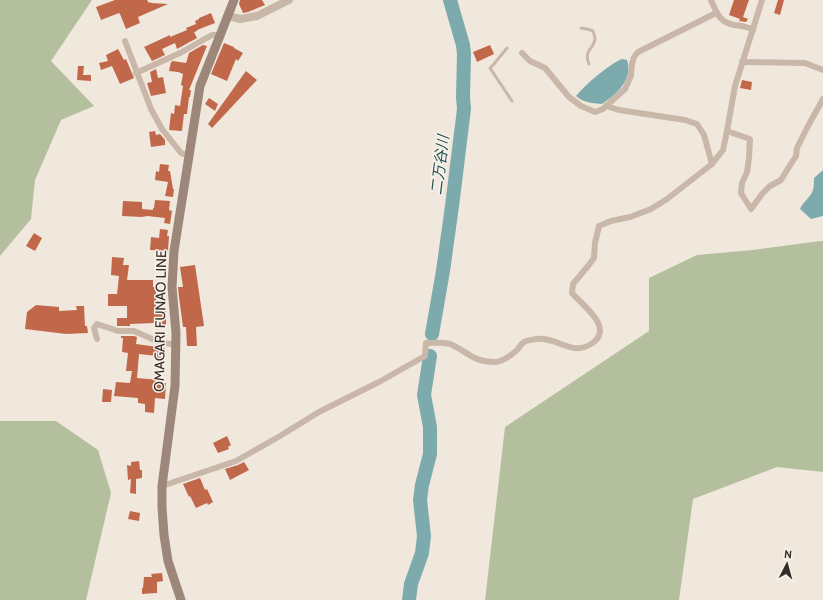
<svg xmlns="http://www.w3.org/2000/svg" width="823" height="600" font-family="Cabin,'Noto Sans JP',sans-serif">
<rect width="100%" height="100%" fill="#f1e8dd"/>
<g fill="#b4c09d">
<path d="M 0,0 L 92,0 L 51,61 L 94,106 L 61,120 L 35,180 L 31,219 L 0,256 Z"/>
<path d="M 820,241 L 823,241 L 823,472 L 777,467 L 693,499 L 679,600 L 485,600 L 505,427 L 649,331 L 649,278 L 697,255 L 752,250 Z"/>
<path d="M 0,421 L 56,421 L 98,450 L 111,493 L 86,600 L 0,600 Z"/>
</g>
<g fill="#7dabad">
<path d="M 622,59 L 627,60 C 634,79 616,95 602,104 C 593,103 583,103 576,96 C 586,84 608,65 622,59 Z"/>
<path d="M 823,170 L 823,216 L 811,219 L 800,209 C 802,204 805,202 808,198 C 814,192 814,186 814,178 Z"/>
</g>
<g fill="none" stroke-linecap="round" stroke-linejoin="round">
<g stroke="#7dabad" stroke-width="14">
<path d="M 432,334 L 443,271 L 452,206 L 464,109 L 463,97 L 464,54 L 463,45 L 450,0"/>
<path d="M 409,600 L 411,584 L 422,553 L 424,536 L 420,500 L 422,485 L 430,454 L 430,427 L 424,395 L 430,356"/>
</g>
</g>
<g fill="#c1684b">
<path d="M 115,0 L 147,0 L 149,3 L 150,2 L 151,3 L 168,4 L 138,17 L 140,23 L 126,29 L 120,14 L 119,13 L 101,20 L 96,7 Z"/>
<path d="M 240,0 L 262,0 L 265,5 L 248,12 L 243,13 L 239,4 Z"/>
<path d="M 734,0 L 749,0 L 743,17 L 748,19 L 746,22 L 739,21 L 740,19 L 729,15 Z"/>
<path d="M 778,0 L 784,0 L 780,15 L 774,13 Z"/>
<path d="M 211,13 L 215,23 L 197,30 L 197,31 L 194,32 L 197,38 L 177,49 L 175,43 L 162,49 L 165,55 L 152,61 L 144,47 L 170,35 L 170,37 L 187,30 L 186,28 L 196,24 L 195,21 L 199,19 L 199,18 Z"/>
<path d="M 224,43 L 234,47 L 234,48 L 243,53 L 238,61 L 236,59 L 227,81 L 211,74 Z"/>
<path d="M 203,45 L 207,46 L 189,90 L 191,90 L 190,97 L 189,97 L 187,114 L 184,114 L 182,131 L 169,130 L 171,113 L 174,114 L 175,105 L 180,106 L 183,86 L 181,85 L 183,74 L 178,72 L 169,71 L 171,62 L 173,61 L 186,63 L 189,53 Z"/>
<path d="M 490,45 L 494,54 L 477,62 L 473,52 Z"/>
<path d="M 118,49 L 124,60 L 126,59 L 134,78 L 120,84 L 112,66 L 101,70 L 99,63 L 108,61 L 106,55 Z"/>
<path d="M 78,66 L 84,66 L 83,75 L 91,75 L 91,81 L 77,80 Z"/>
<path d="M 156,69 L 158,78 L 163,77 L 166,93 L 151,96 L 147,83 L 152,82 L 150,72 Z"/>
<path d="M 246,71 L 257,80 L 212,128 L 208,124 Z"/>
<path d="M 742,80 L 752,82 L 751,90 L 740,88 Z"/>
<path d="M 209,98 L 218,104 L 215,111 L 205,104 Z"/>
<path d="M 155,131 L 156,135 L 160,134 L 165,140 L 165,145 L 151,147 L 149,132 Z"/>
<path d="M 160,164 L 169,165 L 168,171 L 170,171 L 173,189 L 174,189 L 173,197 L 165,196 L 168,182 L 155,180 L 156,171 L 159,172 Z"/>
<path d="M 155,200 L 170,201 L 169,210 L 172,211 L 170,224 L 164,223 L 165,218 L 147,216 L 142,217 L 122,216 L 123,201 L 142,202 L 142,209 L 153,210 L 153,208 L 154,208 Z"/>
<path d="M 160,229 L 168,230 L 167,236 L 169,236 L 168,251 L 150,250 L 151,237 L 159,238 Z"/>
<path d="M 34,233 L 42,238 L 35,251 L 26,246 Z"/>
<path d="M 112,257 L 124,258 L 123,265 L 129,265 L 127,280 L 153,280 L 153,287 L 156,287 L 156,309 L 166,309 L 166,325 L 154,325 L 154,323 L 130,324 L 130,326 L 117,326 L 117,318 L 127,318 L 127,306 L 108,306 L 108,294 L 117,294 L 119,276 L 111,275 Z"/>
<path d="M 195,265 L 204,326 L 196,327 L 197,346 L 187,346 L 186,327 L 183,327 L 179,297 L 178,287 L 183,287 L 180,267 Z"/>
<path d="M 36,305 L 59,307 L 59,311 L 77,310 L 76,306 L 84,306 L 85,326 L 87,326 L 88,333 L 66,334 L 25,329 L 27,312 Z"/>
<path d="M 121,336 L 134,336 L 137,337 L 136,344 L 165,348 L 163,358 L 157,358 L 157,356 L 139,354 L 137,378 L 160,380 L 160,383 L 166,383 L 165,399 L 155,398 L 154,413 L 145,412 L 145,404 L 138,403 L 138,398 L 114,396 L 116,382 L 130,383 L 132,371 L 126,371 L 128,353 L 122,352 L 123,338 L 121,338 Z"/>
<path d="M 103,389 L 112,390 L 111,402 L 102,402 Z"/>
<path d="M 227,436 L 231,445 L 228,447 L 229,449 L 218,453 L 213,443 Z"/>
<path d="M 139,461 L 140,470 L 142,470 L 142,478 L 136,479 L 136,494 L 130,493 L 131,479 L 128,480 L 127,465 L 131,466 L 131,462 Z"/>
<path d="M 244,462 L 249,470 L 230,480 L 225,469 L 238,465 Z"/>
<path d="M 200,478 L 205,490 L 207,489 L 213,502 L 208,505 L 207,503 L 196,508 L 190,496 L 189,497 L 183,484 Z"/>
<path d="M 130,511 L 140,513 L 139,521 L 128,519 Z"/>
<path d="M 162,573 L 163,581 L 157,582 L 157,593 L 142,594 L 142,588 L 143,588 L 144,577 L 152,577 L 151,574 Z"/>
</g>
<g fill="none" stroke-linecap="round" stroke-linejoin="round">
<g stroke="#c9b8a9" stroke-width="3">
<path d="M 581,28 L 587,29 L 593,31 C 593,32 595,37 595,38 C 595,49 583,49 589,64"/>
<path d="M 507,48 L 494,64 L 490,68 L 512,101"/>
</g>
<g stroke="#c9b8a9" stroke-width="6">
<path d="M 711,0 C 717,13 719,22 734,25 C 742,26 746,26 753,30"/>
<path d="M 762,0 L 735,86 L 727,131 L 750,139 L 749,158 L 747,172 L 742,183 L 741,193 L 751,209 L 762,194 L 770,186 L 781,180 L 789,167 L 796,156 L 797,148 L 808,126 L 823,99"/>
<path d="M 125,41 L 151,109 L 162,129 L 181,153 L 189,156"/>
<path d="M 522,53 L 530,61 L 545,68 L 569,97 L 581,106 L 595,112 L 603,109 L 625,89 L 631,76 L 632,64 L 634,57 L 638,52 L 716,13"/>
<path d="M 742,62 L 805,63 L 823,70"/>
<path d="M 136,73 L 180,53 L 212,35 L 220,35"/>
<path d="M 606,106 L 619,110 L 685,120 L 697,124 L 704,135 L 712,164"/>
<path d="M 97,339 L 94,328 L 97,324 L 118,331 L 134,331 L 159,342 L 176,345"/>
<path d="M 162,486 L 236,461 L 280,436 L 319,412 L 379,382 L 425,356 L 426,343 C 434,343 442,342 450,344 C 465,350 474,362 492,362 C 501,363 509,357 516,351 C 519,348 521,344 524,342 C 527,340 533,340 536,339 C 550,337 561,346 574,348 C 581,349 589,346 594,342 C 613,326 582,305 572,293 L 573,284 L 588,266 L 594,258 L 595,243 L 599,226 L 611,221 L 630,217 L 651,209 L 667,199 L 712,164 L 723,150 L 727,131"/>
</g>
<path stroke="#c9b8a9" stroke-width="8" d="M 228,16 L 240,19 L 257,16 L 289,0"/>
<path stroke="#9c877a" stroke-width="9" d="M 181,600 L 168,561 L 164,535 L 162,507 L 162,486 L 175,386 L 176,333 L 172,287 L 174,251 L 200,86 L 234,0"/>
</g>
<g text-anchor="middle" dominant-baseline="central" stroke-width="3" stroke-linejoin="round" paint-order="stroke">
<g font-size="14" fill="#362d29" stroke="#f9f2e9">
<text transform="translate(160 321) rotate(-89)">OMAGARI FUNAO LINE</text>
</g>
<g font-size="15" font-style="italic" fill="#205256" stroke="#f9f2e9">
<text transform="translate(440 165) rotate(-83)">二万谷川</text>
</g>
</g>
<g transform="translate(787 564) rotate(6)" stroke="#f9f2e9" stroke-width="3" paint-order="stroke">
<path d="M0-3L7 15L0 10L-7 15Z" fill="#362d29"/>
<text y="-6" font-size="11" font-weight="bold" text-anchor="middle" fill="#362d29">N</text>
</g>
</svg>
